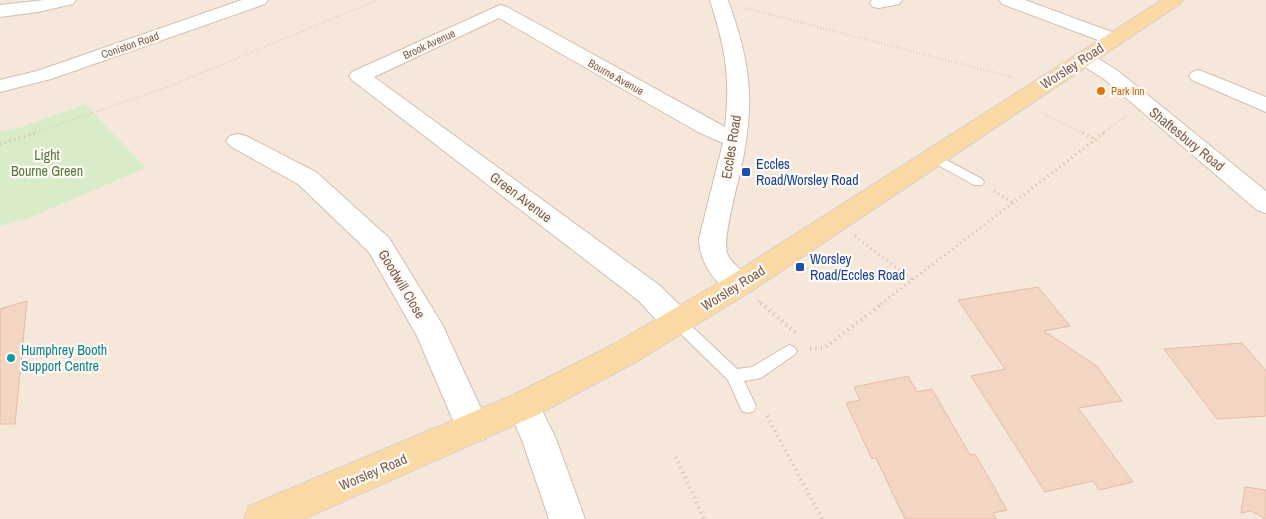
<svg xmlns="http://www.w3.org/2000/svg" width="1266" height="519" font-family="'Archivo Narrow',sans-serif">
<rect width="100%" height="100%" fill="#fdf6ec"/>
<rect fill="#f5e8da" x="0" y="0" width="1266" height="519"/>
<path fill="#d8ecc9" d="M 85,104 L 146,168 L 26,219 L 0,226 L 0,131 L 22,127 Z"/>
<g fill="#f3d5c3" stroke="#e6bba3">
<path d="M 1038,287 L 1070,326 L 1044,331 L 1097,366 L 1122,401 L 1078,408 L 1133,482 L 1099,490 L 1093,481 L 1045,492 L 971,376 L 1005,369 L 958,300 Z"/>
<path d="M 27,301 L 15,424 L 0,424 L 0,309 Z"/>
<path d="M 1242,343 L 1266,371 L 1266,416 L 1217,419 L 1164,349 Z"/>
<path d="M 908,376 L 917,392 L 932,389 L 970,455 L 975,454 L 1007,510 L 993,513 L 996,519 L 905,519 L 876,458 L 872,459 L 846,403 L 860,400 L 854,387 Z"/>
<path d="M 1245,487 L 1266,490 L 1266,519 L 1251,511 L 1241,513 Z"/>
</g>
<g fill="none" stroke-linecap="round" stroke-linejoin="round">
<defs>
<g id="service">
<path d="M 933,153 L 982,179 L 984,182 L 982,185 L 974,185 L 929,160 L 927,157 L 929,154 Z"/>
<path d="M 678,316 L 683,318 L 737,369 L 752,367 L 789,345 L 794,347 L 797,351 L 794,355 L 761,378 L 744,381 L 756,406 L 754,411 L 748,413 L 742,411 L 728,380 L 673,326 L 671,322 L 673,318 Z"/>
</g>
<g id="minor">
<path d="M 44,0 L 76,0 L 73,4 L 38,12 L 0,17 L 0,5 Z"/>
<path d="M 242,0 L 268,0 L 265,4 L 51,79 L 0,92 L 0,80 L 37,71 Z"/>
<path d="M 710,0 L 728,0 C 748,57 755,92 744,153 C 741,175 722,235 727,253 C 731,266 748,272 754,284 L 750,292 C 722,300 699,264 699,239 L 723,143 L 698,132 L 499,18 L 374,77 L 659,285 L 689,314 L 693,322 L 689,330 C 665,338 654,316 639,301 L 352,80 L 349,76 L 352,72 L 500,5 L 507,7 L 725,127 C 731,77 725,47 710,0 Z"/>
<path d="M 872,0 L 902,0 L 899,4 L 879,8 L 873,7 L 870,3 Z"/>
<path d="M 999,0 L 1025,0 L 1120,35 L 1123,39 L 1120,43 L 1113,45 L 1106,43 L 1002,4 Z"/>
<path d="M 1084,52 L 1091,54 L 1118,71 L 1266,191 L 1266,213 L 1257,210 L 1104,79 L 1077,62 L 1074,58 L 1077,54 Z"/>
<path d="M 1199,70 L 1266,97 L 1266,112 L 1192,80 L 1189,76 L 1192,72 Z"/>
<path d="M 238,134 L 246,136 L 316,172 L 389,238 L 442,324 L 490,428 L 485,439 L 473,443 L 461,439 L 417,336 L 369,252 L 298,184 L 230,146 L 226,141 L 230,136 Z"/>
<path d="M 523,392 L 535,396 L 556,439 L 585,519 L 549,519 L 522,440 L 507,406 L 511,396 Z"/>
</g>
<path id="primary" d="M 1162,0 L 1183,0 L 1180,4 L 750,292 L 636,362 L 535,416 L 304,519 L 244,519 L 249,506 L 511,396 L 614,344 L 730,276 Z"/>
</defs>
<use href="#service" stroke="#d1beb0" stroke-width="2"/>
<use href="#minor" stroke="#d1beb0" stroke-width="2"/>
<use href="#primary" stroke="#dad1cd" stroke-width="2"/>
<g stroke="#d9b8a5" stroke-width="2.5" stroke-dasharray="0.5 2.5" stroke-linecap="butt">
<path d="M 745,8 L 1015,78"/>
<path d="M 1042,113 L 1085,134"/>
<path d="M 31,134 L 165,88 L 378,0"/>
<path d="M 1102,134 L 1127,115"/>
</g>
<g stroke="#d9b8a5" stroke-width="3" stroke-dasharray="1 4" stroke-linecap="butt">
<path d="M 1083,133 L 1095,139"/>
<path d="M 0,144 L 35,133"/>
<path d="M 994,191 L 1013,203"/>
<path d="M 855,236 L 912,280"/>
<path d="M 759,301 L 762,304"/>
<path d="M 881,304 L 1104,133"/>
</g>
<g stroke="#d9b8a5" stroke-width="4" stroke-dasharray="1 4.5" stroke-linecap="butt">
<path d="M 761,303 L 796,333"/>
<path d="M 810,349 L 824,348 L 883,303"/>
<path d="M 767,416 L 822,519"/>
<path d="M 676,457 L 704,519"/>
</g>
<use href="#service" fill="#fff" fill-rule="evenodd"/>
<use href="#minor" fill="#fff" fill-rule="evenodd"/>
<use href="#primary" fill="#fbd9a5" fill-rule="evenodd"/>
</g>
<circle fill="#e8710a" stroke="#fffaf3" stroke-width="2" cx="1101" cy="91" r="5"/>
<g fill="#1a4fb4" stroke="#fffaf3" stroke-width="2">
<rect x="741" y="167" width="10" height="10" rx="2.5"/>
<rect x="795" y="262" width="10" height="10" rx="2.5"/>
</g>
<circle fill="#0f9aa8" stroke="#fffaf3" stroke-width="2" cx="11" cy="358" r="5"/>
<g text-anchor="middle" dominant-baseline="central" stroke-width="4.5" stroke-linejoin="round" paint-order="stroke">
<g font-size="11" fill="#7a5c4d" stroke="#fffaf3">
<text transform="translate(429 44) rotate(-25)">Brook Avenue</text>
<text transform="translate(130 45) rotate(-19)">Coniston Road</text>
<text transform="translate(616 77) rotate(29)">Bourne Avenue</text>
</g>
<g font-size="11" fill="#c56008" stroke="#fffaf3" text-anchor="start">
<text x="1111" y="91">Park Inn</text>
</g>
<g font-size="14" fill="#7a5c4d" stroke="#fffaf3">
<text transform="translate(1072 66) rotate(-33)">Worsley Road</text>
<text transform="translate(1187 139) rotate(39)">Shaftesbury Road</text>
<text transform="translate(731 147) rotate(-81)">Eccles Road</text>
<text transform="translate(521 197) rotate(37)">Green Avenue</text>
<text transform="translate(402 284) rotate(59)">Goodwill Close</text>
<text transform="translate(733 288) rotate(-32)">Worsley Road</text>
<text transform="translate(373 472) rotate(-23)">Worsley Road</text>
</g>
<g font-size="14" fill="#537a41" stroke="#fffaf3">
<text x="47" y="155">Light<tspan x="47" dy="16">Bourne Green</tspan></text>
</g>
<g font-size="14" fill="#164399" stroke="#fffaf3" text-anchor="start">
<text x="756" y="164">Eccles<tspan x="756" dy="16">Road/Worsley Road</tspan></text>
<text x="810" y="259">Worsley<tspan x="810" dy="16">Road/Eccles Road</tspan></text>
</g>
<g font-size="14" fill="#0d838f" stroke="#fffaf3" text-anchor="start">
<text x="21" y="350">Humphrey Booth<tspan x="21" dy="16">Support Centre</tspan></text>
</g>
</g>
</svg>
